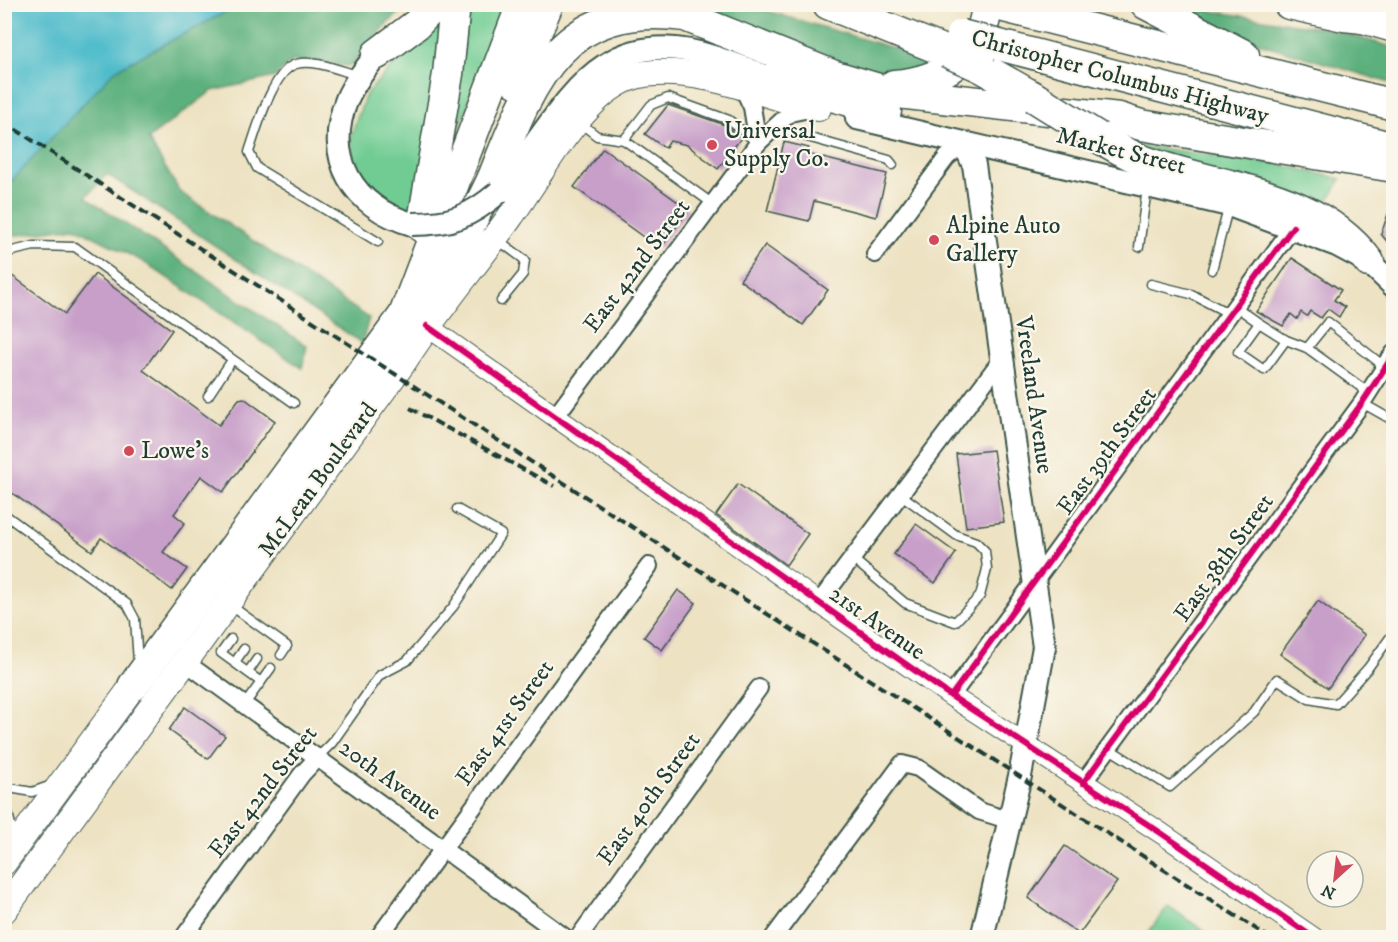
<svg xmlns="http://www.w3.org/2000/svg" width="1398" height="942" font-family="'IM FELL DW Pica',serif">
<rect width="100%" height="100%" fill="#fbf7ec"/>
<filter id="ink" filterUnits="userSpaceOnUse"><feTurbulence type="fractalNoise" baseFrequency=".0167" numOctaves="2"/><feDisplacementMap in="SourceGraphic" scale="12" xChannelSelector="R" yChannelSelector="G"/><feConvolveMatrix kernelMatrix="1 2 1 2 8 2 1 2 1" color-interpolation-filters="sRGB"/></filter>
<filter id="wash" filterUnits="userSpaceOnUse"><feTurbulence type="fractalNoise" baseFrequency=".008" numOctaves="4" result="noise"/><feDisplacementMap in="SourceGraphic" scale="24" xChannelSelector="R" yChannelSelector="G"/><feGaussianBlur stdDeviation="1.35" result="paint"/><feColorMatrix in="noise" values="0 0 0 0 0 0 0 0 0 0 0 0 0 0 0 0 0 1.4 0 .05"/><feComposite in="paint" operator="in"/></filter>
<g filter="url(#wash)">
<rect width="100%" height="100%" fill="#ede2c2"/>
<g fill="#71cc93" stroke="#488464" stroke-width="1.5">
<path d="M 464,5 L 504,5 L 446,165 Z"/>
<path d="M 444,12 L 419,218 L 391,209 L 356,178 L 350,138 L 366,94 Z"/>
<path d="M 1119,143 L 1277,164 L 1341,179 L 1321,212 Z"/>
<path d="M 1168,906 L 1213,937 L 1145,937 Z"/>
</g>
<g fill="#5cb07d" stroke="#3e7658" stroke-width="1.5">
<path d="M 239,5 L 409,5 L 387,24 L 350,66 L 292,61 L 275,77 L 212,91 L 148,139 L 180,192 L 369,318 L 362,343 L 107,174 L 86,197 L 307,346 L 302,368 L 142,261 L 75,227 L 5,237 L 5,188 L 115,70 Z"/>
<path d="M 677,5 L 747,5 L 941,62 L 907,79 L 861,74 Z"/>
<path d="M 1172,5 L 1328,29 L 1393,47 L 1393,84 L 1249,40 Z"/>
</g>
<path fill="#50bccb" stroke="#387c80" stroke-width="1.5" d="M 5,4 L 239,4 L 239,5 L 115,70 L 5,188 Z"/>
<g id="blocks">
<g fill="#c79fc9">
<path d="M 668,105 L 722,124 L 741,138 L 718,169 L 687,145 L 670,141 L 665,148 L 645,134 Z"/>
<path d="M 784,142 L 809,148 L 807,154 L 887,174 L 876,217 L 814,201 L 809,221 L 767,211 Z"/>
<path d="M 603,148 L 689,210 L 660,249 L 574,187 Z"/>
<path d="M 1392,203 L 1394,204 L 1394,250 L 1381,234 Z"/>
<path d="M 765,245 L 828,290 L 803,325 L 740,280 Z"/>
<path d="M 1292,258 L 1341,290 L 1334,300 L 1345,307 L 1339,317 L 1328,309 L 1321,318 L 1310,311 L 1307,316 L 1301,312 L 1297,319 L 1291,314 L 1283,326 L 1256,311 Z"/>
<path d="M 4,270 L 65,314 L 95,274 L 172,330 L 143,370 L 219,425 L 239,399 L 244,398 L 275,421 L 223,492 L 201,476 L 174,514 L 185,523 L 163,552 L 187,569 L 172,590 L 101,538 L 92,551 L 4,487 Z"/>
<path d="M 993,450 L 1004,522 L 966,527 L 956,454 Z"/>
<path d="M 738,484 L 808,534 L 786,565 L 716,515 Z"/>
<path d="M 916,524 L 956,553 L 935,583 L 894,554 Z"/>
<path d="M 678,590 L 696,603 L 662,650 L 644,637 Z"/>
<path d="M 1318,601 L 1365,635 L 1328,688 L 1280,654 Z"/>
<path d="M 185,707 L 225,736 L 208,759 L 169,730 Z"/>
<path d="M 1065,846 L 1117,882 L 1079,934 L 1028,898 Z"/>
</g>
</g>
</g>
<g filter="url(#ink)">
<use href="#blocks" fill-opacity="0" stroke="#3e5649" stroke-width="1.5"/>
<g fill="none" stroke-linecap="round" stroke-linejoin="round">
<defs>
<g id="service">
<path d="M 360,76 C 341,71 316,59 296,64 C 273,70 256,131 249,152 L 257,168 L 378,242"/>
<path d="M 579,122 L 597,136 L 624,140 L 713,204"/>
<path d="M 775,128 L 889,160 L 893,165"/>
<path d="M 624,140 L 651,105 L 668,98 L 729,120 L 755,141"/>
<path d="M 498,240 L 525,260 L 523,274 L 501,301"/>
<path d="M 1139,247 L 1147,188"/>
<path d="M 4,253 L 34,246 L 75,247 L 294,403"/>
<path d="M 1212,270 L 1229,205"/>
<path d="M 1151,284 L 1191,294 L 1230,314"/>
<path d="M 1235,306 L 1259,323 L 1238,352 L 1264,370 L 1286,340"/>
<path d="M 1259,323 L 1286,340 L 1307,348"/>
<path d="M 1369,393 L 1307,348 L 1328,322 L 1385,367"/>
<path d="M 208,396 L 232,360"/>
<path d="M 1362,403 L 1394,421"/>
<path d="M 4,514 L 127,604 L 135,619 L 138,662"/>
<path d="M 852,558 L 905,603 L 955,622 L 980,596 L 987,569 L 985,551 L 976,542 L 956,535 L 900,494"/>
<path d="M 230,605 L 287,646 L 281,655"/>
<path d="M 231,639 L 221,653 L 261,682"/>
<path d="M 235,662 L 244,649"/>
<path d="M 248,672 L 257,659"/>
<path d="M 245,704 L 271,668"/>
<path d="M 1108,748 L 1170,787 L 1254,712 L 1277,679 L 1309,699 L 1336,704 L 1368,668 L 1394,632"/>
<path d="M 318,757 L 332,743 L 380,675 L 407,661 L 453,607 L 501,534 L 457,509"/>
<path d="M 4,787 L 32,792 L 52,785"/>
<path d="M 4,798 L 11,825 L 9,841"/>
</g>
<g id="minor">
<path d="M 743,88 L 752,107 L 758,143"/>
<path d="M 875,254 L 947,157 L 964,144"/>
<path d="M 555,417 L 758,143 L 790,113 L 809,109"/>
<path d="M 818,604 L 1002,359"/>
<path d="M 185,662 L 566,938"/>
<path d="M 951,696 L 1293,227"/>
<path d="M 1083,783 L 1362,403 L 1393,354"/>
<path d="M 183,938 L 302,774 L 318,757"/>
<path d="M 378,938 L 649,566"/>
<path d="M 578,938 L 759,688"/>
<path d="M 773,938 L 902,764 L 918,768 L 979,811 L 1008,820"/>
</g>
<path id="tertiary" d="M 427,326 L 951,696 L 1161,833 L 1314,938"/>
<g id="secondary">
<path d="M 387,42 C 373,60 356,78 347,99 C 323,158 353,207 412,224"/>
<path d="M 857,118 L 1229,205 L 1337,245 L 1369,262 L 1394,286"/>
<path d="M 964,144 L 974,165 L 1044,647 L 1020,776 L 982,938"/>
<path d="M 499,192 C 563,115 595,16 716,58 C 739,66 762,74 783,86"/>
<path d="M 1390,363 L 1394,361"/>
</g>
<g id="primary">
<path d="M 4,862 L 133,686"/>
<path d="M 4,910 L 402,364 C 435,312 475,266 510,217 C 538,178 562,132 597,99 C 610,87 627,76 645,74 C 702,66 763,96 818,108"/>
</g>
<g id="motorway">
<path d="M 828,4 L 947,52"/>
<path d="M 992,4 L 1394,105"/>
<path d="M 1146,4 L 1244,55"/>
<path d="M 1289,4 L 1344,16 L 1363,18"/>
<path d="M 1346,8 L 1363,18 L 1394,27"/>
<path d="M 999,45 L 1394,148"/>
<path d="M 377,54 L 417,24 L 436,4"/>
<path d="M 981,67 L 1034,97"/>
<path d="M 771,79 L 886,111"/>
<path d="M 516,82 L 548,4"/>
<path d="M 894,85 C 941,82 984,55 987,4"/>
<path d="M 1098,137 C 1114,146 1129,156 1147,162 C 1223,189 1317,192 1369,262"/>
<path d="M 422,227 L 448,74 L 455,4"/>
<path d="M 466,233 C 475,213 486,194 494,175 C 531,82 560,0 685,16 L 832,75 L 889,92 L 1119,118 L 1141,125 L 1394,167"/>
<path d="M 427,326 L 458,255 L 471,215"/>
<path d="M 133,686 L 404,315 L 522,4"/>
</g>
</defs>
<use href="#service" stroke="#3e5649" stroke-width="11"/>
<use href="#minor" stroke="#3e5649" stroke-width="20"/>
<use href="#tertiary" stroke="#3e5649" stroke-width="22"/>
<use href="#secondary" stroke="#3e5649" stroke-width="26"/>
<use href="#primary" stroke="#3e5649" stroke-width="28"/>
<use href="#motorway" stroke="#3e5649" stroke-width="33"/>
<use href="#service" stroke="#fff" stroke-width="8"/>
<use href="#minor" stroke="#fff" stroke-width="16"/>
<use href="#tertiary" stroke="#fff" stroke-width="20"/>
<use href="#secondary" stroke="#fff" stroke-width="22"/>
<use href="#primary" stroke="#fff" stroke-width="26"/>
<use href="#motorway" stroke="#fff" stroke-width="30"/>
<g stroke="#1f3d34" stroke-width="4" stroke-dasharray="9 4.5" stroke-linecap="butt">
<path d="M 4,122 L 1270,938"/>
<path d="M 410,408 L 554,486"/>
</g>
<defs>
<path id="secondary-bridge" d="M 412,224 C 451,224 470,217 499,192"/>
<g id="motorway-bridge">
<path d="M 961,35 L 999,45"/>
<path d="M 947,52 L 981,67"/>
<path d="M 1034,97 L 1098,137"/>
</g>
</defs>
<use href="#secondary-bridge" stroke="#3e5649" stroke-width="26" stroke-linecap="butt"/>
<use href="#motorway-bridge" stroke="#3e5649" stroke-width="33" stroke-linecap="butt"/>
<use href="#secondary-bridge" stroke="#fff" stroke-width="22"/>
<use href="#motorway-bridge" stroke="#fff" stroke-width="30"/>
<defs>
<g id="cycleway">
<path d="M 427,326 L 951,696 L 1161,833 L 1314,938"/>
<path d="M 951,696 L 1293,227"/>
<path d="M 1083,783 L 1362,403 L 1394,354"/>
</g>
</defs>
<use href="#cycleway" stroke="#fbf7ec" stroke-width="10"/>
<use href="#cycleway" stroke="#d6006c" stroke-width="6"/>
</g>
</g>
<g fill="#d1495b" stroke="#fbf7ec" stroke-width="2">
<circle cx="712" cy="145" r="6"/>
<circle cx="934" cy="240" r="6"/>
<circle cx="129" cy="451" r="6"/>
</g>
<g text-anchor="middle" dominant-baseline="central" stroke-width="4.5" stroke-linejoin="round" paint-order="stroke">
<g font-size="24" fill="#1f3d34" stroke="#fbf7ec">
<text transform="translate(1120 77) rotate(15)">Christopher Columbus Highway</text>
<text transform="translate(1121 151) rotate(14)">Market Street</text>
<text transform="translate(637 266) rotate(-53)">East 42nd Street</text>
<text transform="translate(1034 395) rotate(82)">Vreeland Avenue</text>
<text transform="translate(1107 451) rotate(-54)">East 39th Street</text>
<text transform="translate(318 480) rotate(-54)">McLean Boulevard</text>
<text transform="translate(1224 558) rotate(-54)">East 38th Street</text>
<text transform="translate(877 623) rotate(35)">21st Avenue</text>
<text transform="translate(505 723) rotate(-54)">East 41st Street</text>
<text transform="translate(390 780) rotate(36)">20th Avenue</text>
<text transform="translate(263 792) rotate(-52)">East 42nd Street</text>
<text transform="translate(649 799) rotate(-54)">East 40th Street</text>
</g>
<g font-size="24" fill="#1f3d34" stroke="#fbf7ec" text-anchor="start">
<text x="724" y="131">Universal<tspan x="724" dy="28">Supply Co.</tspan></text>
<text x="946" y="226">Alpine Auto<tspan x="946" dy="28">Gallery</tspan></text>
<text x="141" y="451">Lowe's</text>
</g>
</g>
<rect width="1398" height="942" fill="none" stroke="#fbf7ec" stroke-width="24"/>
<g transform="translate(1335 879) rotate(207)"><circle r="28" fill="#fbf7ec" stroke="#a3ada2" stroke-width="1.5"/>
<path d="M0-4.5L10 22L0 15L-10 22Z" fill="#d1495b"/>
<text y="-9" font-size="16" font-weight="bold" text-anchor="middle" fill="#1f3d34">N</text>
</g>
</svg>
